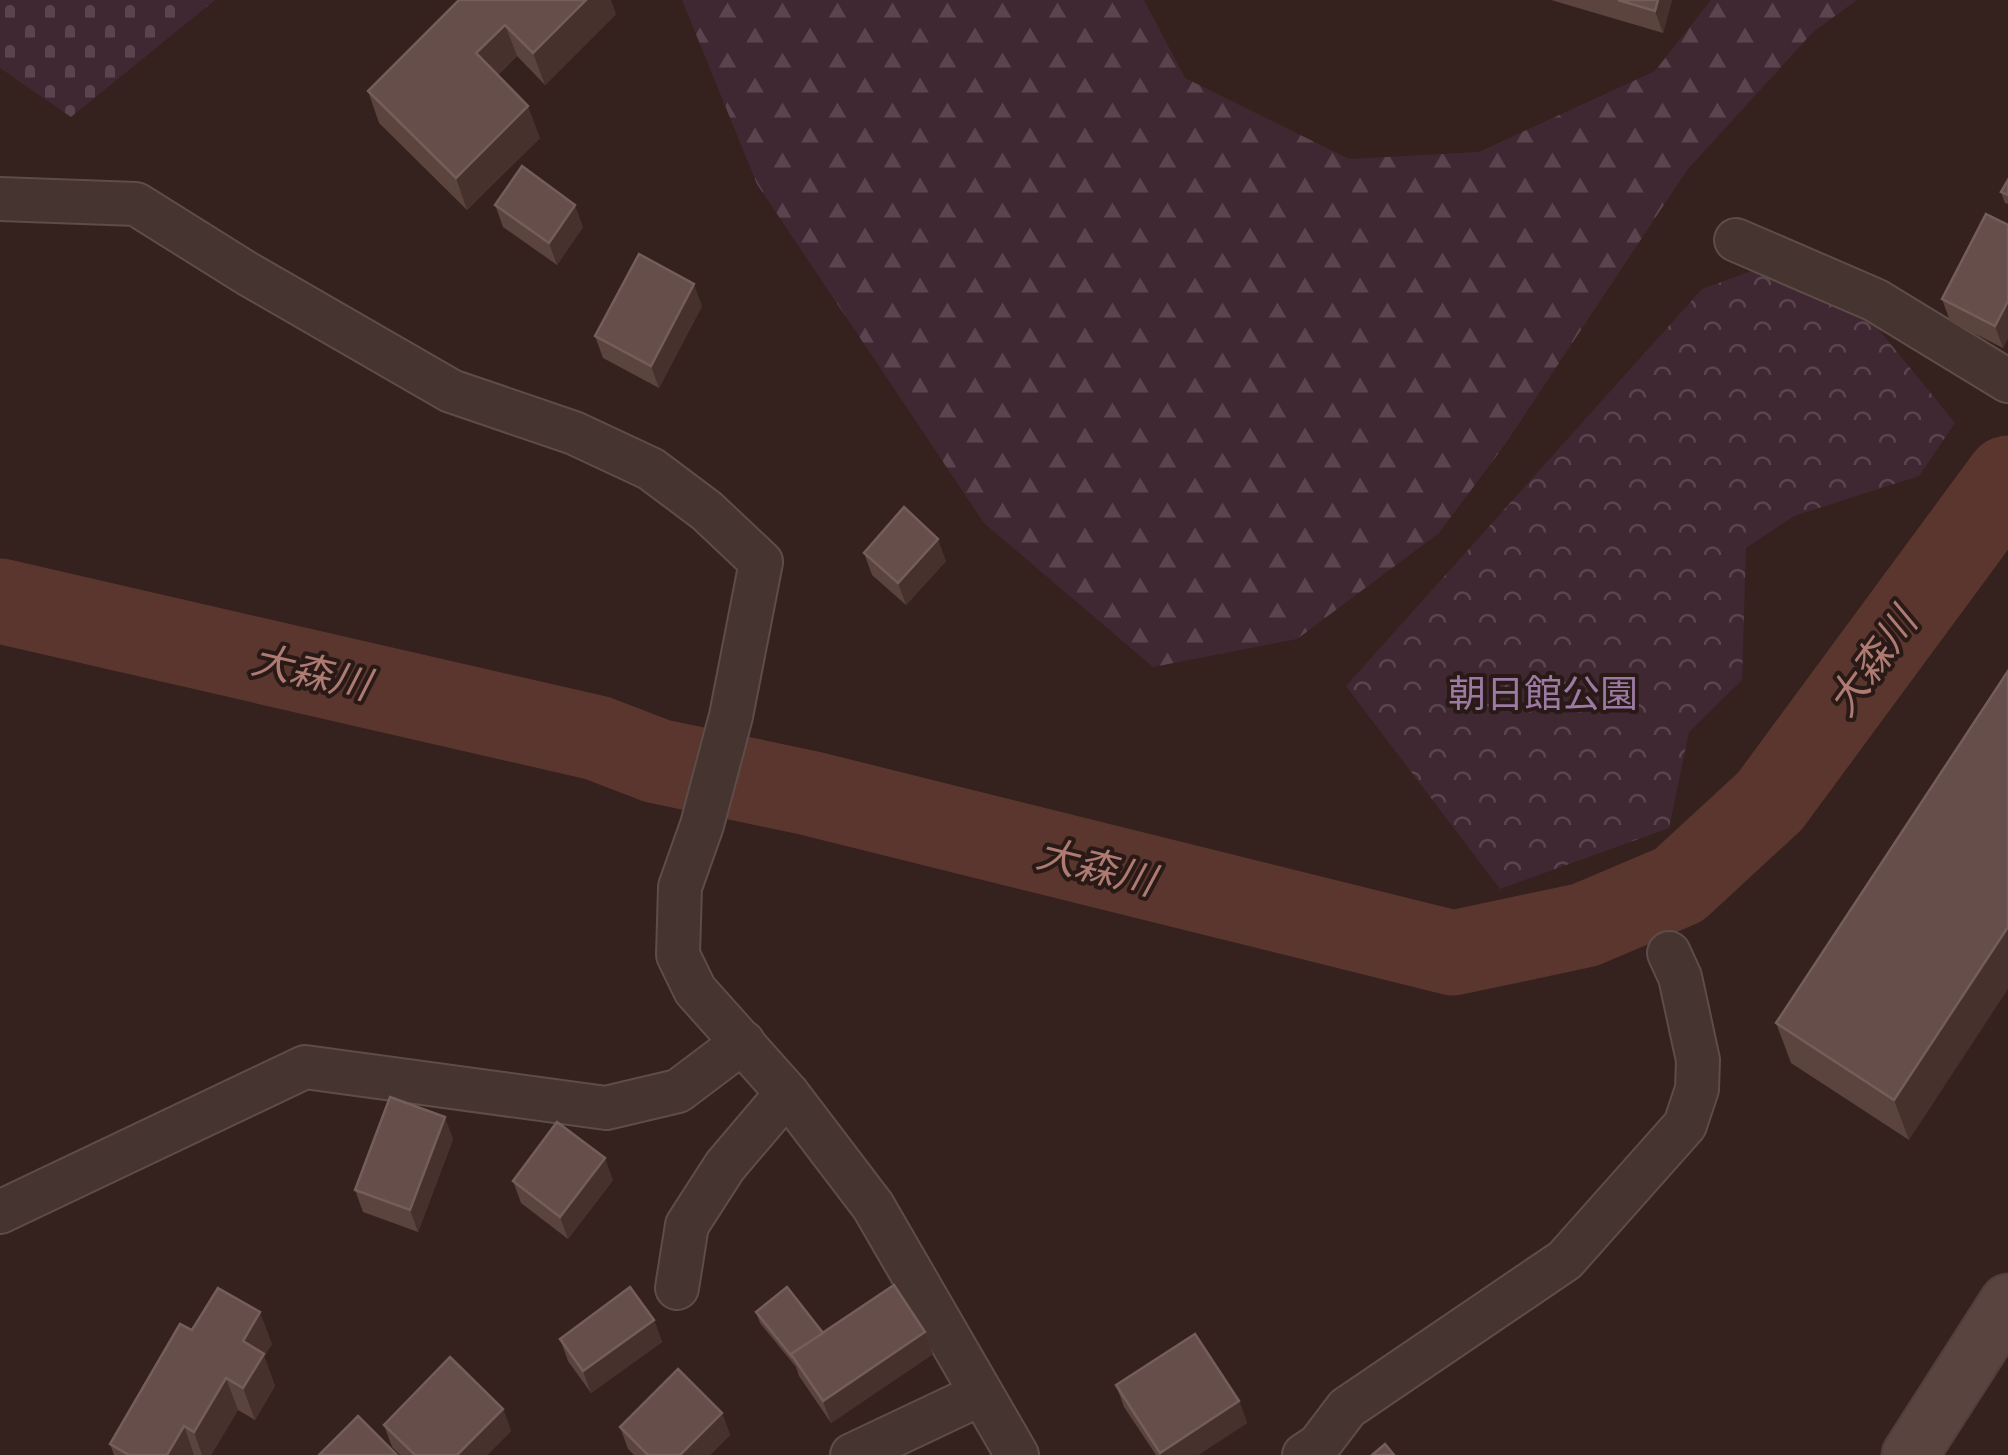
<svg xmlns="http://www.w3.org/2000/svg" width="2008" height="1455" font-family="Figtree,'Noto Sans JP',sans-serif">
<defs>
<pattern id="forest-firs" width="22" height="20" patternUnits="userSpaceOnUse" patternTransform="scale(2.5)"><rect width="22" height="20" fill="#402833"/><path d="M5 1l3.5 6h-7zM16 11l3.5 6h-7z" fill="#5a454e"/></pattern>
<pattern id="cemetery-stones" width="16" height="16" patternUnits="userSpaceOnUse" patternTransform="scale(2.5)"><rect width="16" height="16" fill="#402833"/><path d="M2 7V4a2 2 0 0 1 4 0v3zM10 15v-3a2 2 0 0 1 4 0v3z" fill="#5a454e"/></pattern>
<pattern id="park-crowns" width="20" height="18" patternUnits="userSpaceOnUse" patternTransform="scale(2.5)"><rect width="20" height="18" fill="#402833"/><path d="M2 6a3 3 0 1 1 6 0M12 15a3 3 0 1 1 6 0" fill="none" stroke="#5a454e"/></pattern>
</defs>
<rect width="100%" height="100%" fill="#35211e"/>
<path fill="url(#forest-firs)" d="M 682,0 L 1144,0 L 1185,78 L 1349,159 L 1479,152 L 1655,71 L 1711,0 L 1857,0 L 1813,32 L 1687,170 L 1506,443 L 1439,533 L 1297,639 L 1153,667 L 984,523 L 757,184 Z"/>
<path fill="url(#cemetery-stones)" d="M 0,0 L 215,0 L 71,117 L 0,68 Z"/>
<path fill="url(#park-crowns)" d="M 1757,269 L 1871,320 L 1955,423 L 1919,476 L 1794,516 L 1746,548 L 1742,680 L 1689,732 L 1669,828 L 1500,889 L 1346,686 L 1702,289 Z"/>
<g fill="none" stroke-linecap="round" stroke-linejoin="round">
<path stroke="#5b362e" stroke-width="85" d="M 0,601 L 597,738 L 657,761 L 809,793 L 1453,953 L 1585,925 L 1679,885 L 1770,801 L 2008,478"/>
<defs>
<g id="minor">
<path d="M 0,199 L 136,204 L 248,274 L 451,391 L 574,433 L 651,469 L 707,511 L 761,562 L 731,716 L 702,825 L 680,887 L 678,955 L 695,990 L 787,1093 L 873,1206 L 1017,1455"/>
<path d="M 1736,240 L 1875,300 L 2008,381"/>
<path d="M 0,1212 L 305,1067 L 606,1108 L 678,1091 L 743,1042"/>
<path d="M 677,1288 L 687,1225 L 725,1166 L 787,1093"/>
<path d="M 852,1455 L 981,1394"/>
<path d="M 1304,1455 L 1319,1445 L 1347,1408 L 1565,1260 L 1685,1125 L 1697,1089 L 1698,1060 L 1680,977 L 1669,953"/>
</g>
<path id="secondary" d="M 1910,1455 L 2008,1302"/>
</defs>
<use href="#minor" stroke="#5e4c49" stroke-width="46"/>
<use href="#secondary" stroke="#4f3e3a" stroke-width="59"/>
<use href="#minor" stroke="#463431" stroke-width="42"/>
<use href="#secondary" stroke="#59443f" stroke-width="55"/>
</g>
<g fill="#5b433e">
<path d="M 459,0 L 616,14 L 545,85 L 517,56 L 498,75 L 540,138 L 467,210 L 379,123 L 368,91 Z"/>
<path d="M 1551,0 L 1672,0 L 1663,33 Z"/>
<path d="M 2008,180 L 2008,204 L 2005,203 L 2001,192 Z"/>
<path d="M 495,205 L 583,227 L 557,265 L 503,227 Z"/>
<path d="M 2008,225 L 2008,338 L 2003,348 L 1950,321 L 1942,299 Z"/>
<path d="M 702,306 L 659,388 L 603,358 L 595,336 Z"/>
<path d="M 864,553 L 946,561 L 906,605 L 872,575 Z"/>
<path d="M 2008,671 L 1909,1140 L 1791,1063 L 1776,1023 Z"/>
<path d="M 453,1139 L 418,1232 L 363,1212 L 355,1190 Z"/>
<path d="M 613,1180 L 568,1239 L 521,1203 L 513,1181 Z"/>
<path d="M 756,1312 L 823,1333 L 925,1332 L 933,1354 L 831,1423 L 799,1376 L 796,1367 L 760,1323 Z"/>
<path d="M 654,1320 L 662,1342 L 591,1393 L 568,1361 L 560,1339 Z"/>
<path d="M 272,1344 L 264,1356 L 275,1386 L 255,1420 L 238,1410 L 211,1455 L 114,1455 L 110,1444 Z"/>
<path d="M 1116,1385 L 1239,1401 L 1247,1423 L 1198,1455 L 1156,1455 L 1124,1407 Z"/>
<path d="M 503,1409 L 511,1431 L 487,1455 L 400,1455 L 392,1447 L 384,1425 Z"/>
<path d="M 722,1413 L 730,1435 L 710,1455 L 634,1455 L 628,1449 L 620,1427 Z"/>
</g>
<g fill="#47312c">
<path d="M 586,0 L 611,0 L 616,14 L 545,85 L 533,53 Z"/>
<path d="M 1658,0 L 1672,0 L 1663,33 L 1655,11 Z"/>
<path d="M 505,25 L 517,56 L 488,85 L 476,53 Z"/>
<path d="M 528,106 L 540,138 L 467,210 L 456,178 Z"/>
<path d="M 575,205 L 583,227 L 557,265 L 549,243 Z"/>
<path d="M 694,284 L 702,306 L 659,388 L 651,366 Z"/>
<path d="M 2008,301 L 2008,338 L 2003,348 L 1995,326 Z"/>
<path d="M 938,539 L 946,561 L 906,605 L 898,583 Z"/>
<path d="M 2008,927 L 2008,989 L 1909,1140 L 1894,1100 Z"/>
<path d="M 445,1117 L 453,1139 L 418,1232 L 410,1210 Z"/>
<path d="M 605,1158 L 613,1180 L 568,1239 L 560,1217 Z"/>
<path d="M 260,1312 L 272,1344 L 264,1356 L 275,1386 L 255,1420 L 243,1388 L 243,1341 Z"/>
<path d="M 654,1320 L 662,1342 L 591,1393 L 583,1371 Z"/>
<path d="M 925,1332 L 933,1354 L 831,1423 L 823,1401 Z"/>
<path d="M 226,1378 L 238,1410 L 211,1455 L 202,1455 L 194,1432 Z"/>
<path d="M 1239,1401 L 1247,1423 L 1198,1455 L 1161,1455 L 1160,1453 Z"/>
<path d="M 503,1409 L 511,1431 L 487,1455 L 457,1455 Z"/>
<path d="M 722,1413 L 730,1435 L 710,1455 L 680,1455 Z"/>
<path d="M 184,1426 L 194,1455 L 167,1455 Z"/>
</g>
<g fill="#664f4a" stroke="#755e59" stroke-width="2.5">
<path d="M 459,0 L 586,0 L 533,53 L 505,25 L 476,53 L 528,106 L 456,178 L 368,91 Z"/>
<path d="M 1618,0 L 1658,0 L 1655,11 Z"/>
<path d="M 522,166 L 575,205 L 549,243 L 495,205 Z"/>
<path d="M 2008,180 L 2008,195 L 2001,192 Z"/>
<path d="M 1986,214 L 2008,225 L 2008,301 L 1995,326 L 1942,299 Z"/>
<path d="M 639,254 L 694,284 L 651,366 L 595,336 Z"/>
<path d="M 904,507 L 938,539 L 898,583 L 864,553 Z"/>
<path d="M 2008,671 L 2008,927 L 1894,1100 L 1776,1023 Z"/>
<path d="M 390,1097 L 445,1117 L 410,1210 L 355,1190 Z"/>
<path d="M 557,1122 L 605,1158 L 560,1217 L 513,1181 Z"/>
<path d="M 894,1285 L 925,1332 L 823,1401 L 791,1354 Z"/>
<path d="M 630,1287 L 654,1320 L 583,1371 L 560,1339 Z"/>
<path d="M 787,1287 L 823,1333 L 791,1354 L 793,1358 L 756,1312 Z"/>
<path d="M 218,1288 L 260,1312 L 243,1341 L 264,1354 L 243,1388 L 226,1378 L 194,1432 L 184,1426 L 167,1455 L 129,1455 L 110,1444 L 180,1324 L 192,1330 Z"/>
<path d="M 1195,1334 L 1239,1401 L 1160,1453 L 1116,1385 Z"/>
<path d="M 450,1357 L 503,1409 L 457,1455 L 415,1455 L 384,1425 Z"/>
<path d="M 678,1369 L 722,1413 L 680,1455 L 648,1455 L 620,1427 Z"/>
<path d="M 358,1416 L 397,1455 L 319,1455 Z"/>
<path d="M 1385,1444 L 1394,1455 L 1372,1455 Z"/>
</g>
<g text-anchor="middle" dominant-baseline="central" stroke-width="8" stroke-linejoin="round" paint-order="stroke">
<g font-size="38" fill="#9c7aa4" stroke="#2a1a17">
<text x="1543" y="694">朝日館公園</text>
</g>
<g font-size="40" font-style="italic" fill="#ad7b71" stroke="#2a1a17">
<text transform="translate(1872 662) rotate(-54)">大森川</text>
<text transform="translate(311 672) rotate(13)">大森川</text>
<text transform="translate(1096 867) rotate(14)">大森川</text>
</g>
</g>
</svg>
